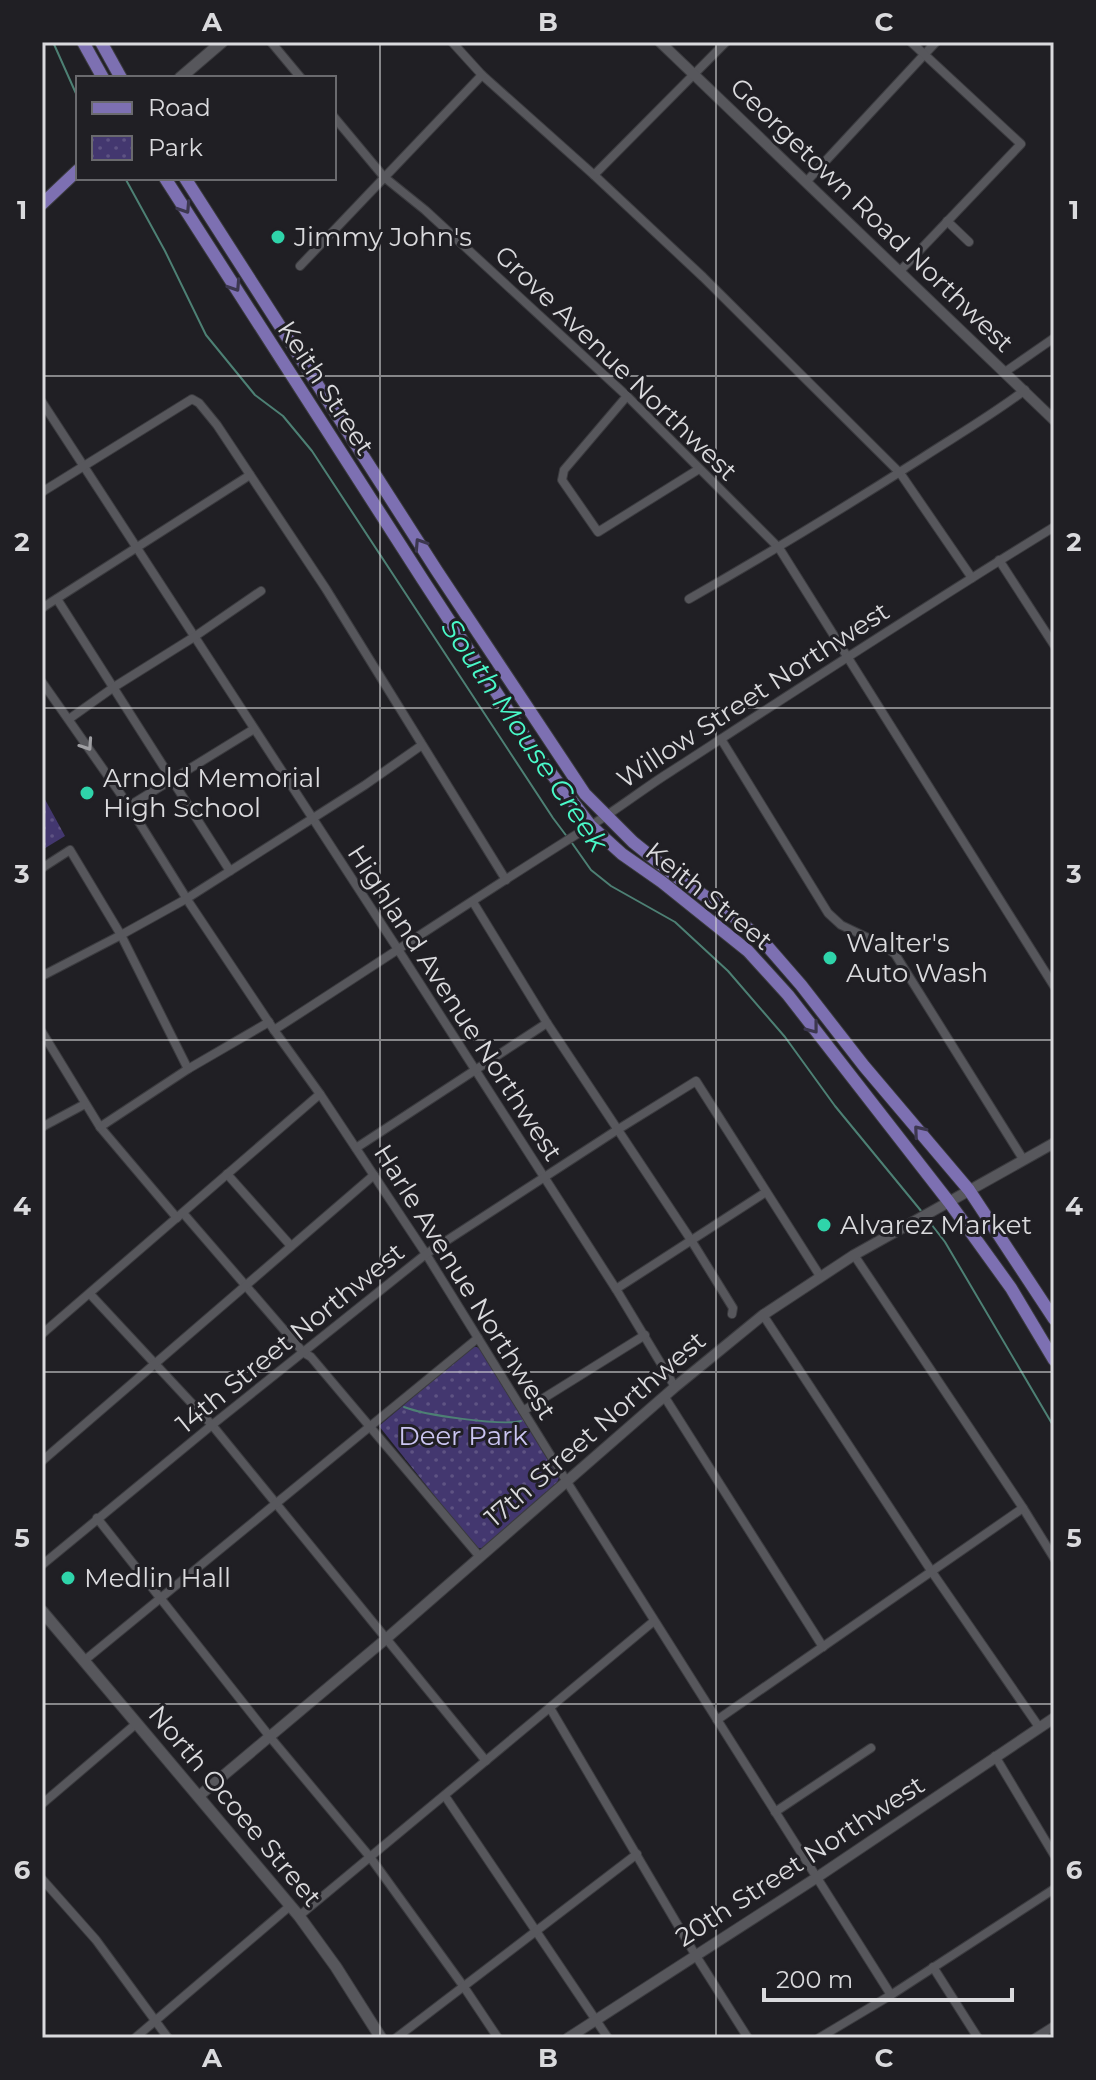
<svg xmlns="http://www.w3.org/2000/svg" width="1096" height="2080" font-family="Montserrat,sans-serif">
<defs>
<pattern id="park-dots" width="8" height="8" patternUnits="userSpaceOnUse" patternTransform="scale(2)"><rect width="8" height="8" fill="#43376f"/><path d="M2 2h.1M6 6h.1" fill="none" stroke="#5e5383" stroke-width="1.8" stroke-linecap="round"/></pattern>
</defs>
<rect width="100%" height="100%" fill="#201f24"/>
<g fill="url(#park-dots)">
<path d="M 42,794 L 65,836 L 42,850 Z"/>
<path d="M 472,1347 L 477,1347 L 481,1350 L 559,1478 L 556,1485 L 482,1548 L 478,1548 L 472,1543 L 379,1426 Z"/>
</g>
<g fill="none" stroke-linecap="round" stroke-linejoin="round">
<g stroke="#4d8074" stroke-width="2">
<path d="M 53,42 L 78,98"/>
<path d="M 125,178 L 165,251 L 206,335 L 255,395 L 283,416 L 312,451 L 553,818 L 568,838"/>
<path d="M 572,843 L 591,870 L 611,886 L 675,922 L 728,971 L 785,1037 L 835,1106 L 922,1212"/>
<path d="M 928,1220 L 945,1242 L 1054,1427"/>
<path d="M 404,1407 C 424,1415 501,1426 521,1421"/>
</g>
<defs>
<g id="minor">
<path d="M 271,42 L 301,78"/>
<path d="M 452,42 L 482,75 L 594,175 L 703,277 L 900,473 L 972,578"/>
<path d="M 334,117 L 384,177 L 425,210 L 627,396 L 779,548 L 1054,986"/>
<path d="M 594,175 L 726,42"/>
<path d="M 806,182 L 936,42"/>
<path d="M 947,221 L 969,242"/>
<path d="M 300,266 L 482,75"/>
<path d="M 900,271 L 1021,144 L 911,42"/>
<path d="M 1005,372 L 1054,338"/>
<path d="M 627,396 L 564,470 L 562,480 L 598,532 L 699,469"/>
<path d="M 42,402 L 399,951 L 616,1289 L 675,1387"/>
<path d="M 42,492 L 192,399 L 199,403 L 217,425 L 326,589 L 506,880"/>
<path d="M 999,560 L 1054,645"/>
<path d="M 57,599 L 230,871"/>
<path d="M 689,599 C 768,554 845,507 922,458 C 956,436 992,415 1025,390"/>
<path d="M 42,608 L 250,475"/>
<path d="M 42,682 L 129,806 L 190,904 L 274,1030 L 320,1094 L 426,1254 L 567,1482 L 891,1995"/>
<path d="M 69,719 L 114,687 L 194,637 L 261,591"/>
<path d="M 721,739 L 828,913 L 841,925 L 883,945 L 895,954 L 1023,1159"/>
<path d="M 129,806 L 254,729"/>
<path d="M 42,868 L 70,850 L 121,935 L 188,1069"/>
<path d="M 473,902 L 547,1023 L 691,1240 L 733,1308 L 732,1314"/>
<path d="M 42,976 L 121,935 L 186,899 L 365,785 L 422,745"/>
<path d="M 274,1030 C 380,962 484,892 590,826 C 618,809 643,789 670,772 C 798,689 925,606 1054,527"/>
<path d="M 42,1032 L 100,1127 L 177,1218"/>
<path d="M 42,1127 L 85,1104"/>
<path d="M 100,1127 L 188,1069 L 269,1022"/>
<path d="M 356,1148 L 547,1023"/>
<path d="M 227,1174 L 291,1246"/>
<path d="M 183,1213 L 303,1352 L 311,1357 L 480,1557"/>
<path d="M 854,1255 L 1023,1508 L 1054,1558"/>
<path d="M 616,1289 L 766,1192"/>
<path d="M 90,1294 L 212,1425 L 486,1761"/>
<path d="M 763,1315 L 932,1572 L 1039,1727"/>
<path d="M 42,1334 L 320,1094"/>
<path d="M 664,1396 L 823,1647"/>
<path d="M 523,1411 L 645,1335"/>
<path d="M 42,1461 L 374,1175"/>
<path d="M 97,1518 L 270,1737 L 370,1857 L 464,1987 L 498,2038"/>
<path d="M 42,1565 L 212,1425 L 426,1254 L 617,1130 L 696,1081 L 820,1276"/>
<path d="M 85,1660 L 478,1338"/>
<path d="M 550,1708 L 696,1956 L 748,2038"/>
<path d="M 717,1720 L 1023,1508"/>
<path d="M 995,1756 L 1054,1855"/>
<path d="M 445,1796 L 608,2038"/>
<path d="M 42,1804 L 137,1723"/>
<path d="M 775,1812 L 871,1748"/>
<path d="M 42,1879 L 96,1940 L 168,2038"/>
<path d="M 299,1916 L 654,1621"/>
<path d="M 933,1967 L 978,2038"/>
<path d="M 135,2038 L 290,1906"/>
<path d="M 396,2038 L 637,1854"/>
<path d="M 819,2038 L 891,1995 L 1054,1889"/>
<path d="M 1035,2038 L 1054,2026"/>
</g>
<g id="tertiary">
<path d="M 660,42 L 1054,420"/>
<path d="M 199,1796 L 387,1638 L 675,1387 L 763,1315 L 854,1255 L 1054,1143"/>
<path d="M 568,2038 L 816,1878 L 1054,1718"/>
</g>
<g id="secondary">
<path d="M 180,78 L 222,42"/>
<path d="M 42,1611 L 299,1916 L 336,1967 L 381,2038"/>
</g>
<g id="primary">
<path d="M 83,42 L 103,78"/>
<path d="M 101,42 L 121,78"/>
<path d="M 165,178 L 423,580 L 535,752 L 591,826 L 622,854 L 662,882 L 748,951 L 788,995 L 949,1202 L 1011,1288 L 1054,1360"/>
<path d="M 185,178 L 437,571 L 585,794 L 633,842 L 678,878 L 724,909 L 761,939 L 801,985 L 864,1066 L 969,1190 L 1054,1319"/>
<path d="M 42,204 L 78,170"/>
</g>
</defs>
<use href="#minor" stroke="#3b3b3f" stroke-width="10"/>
<use href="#tertiary" stroke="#3b3b3f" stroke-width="12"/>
<use href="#secondary" stroke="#3b3b3f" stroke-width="13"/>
<use href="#primary" stroke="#3b3b3f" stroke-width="14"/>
<use href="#minor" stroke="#57575c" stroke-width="8"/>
<use href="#tertiary" stroke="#57575c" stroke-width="10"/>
<use href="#secondary" stroke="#57575c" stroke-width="11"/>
<use href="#primary" stroke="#7d70b2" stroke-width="12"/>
</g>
<defs><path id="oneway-chevron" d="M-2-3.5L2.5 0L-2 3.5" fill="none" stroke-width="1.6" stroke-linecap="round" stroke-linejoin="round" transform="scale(2)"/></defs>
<g stroke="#3c374f">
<use href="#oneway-chevron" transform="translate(185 208) rotate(57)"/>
<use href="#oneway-chevron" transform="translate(235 286) rotate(57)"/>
<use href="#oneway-chevron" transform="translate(420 544) rotate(-123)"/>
<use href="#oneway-chevron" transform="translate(813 1028) rotate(52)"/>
<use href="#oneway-chevron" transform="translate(919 1131) rotate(-130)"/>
</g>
<use stroke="#9f9fa3" href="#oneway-chevron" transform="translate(87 745) rotate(56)"/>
<path fill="none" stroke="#dadadd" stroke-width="2" stroke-opacity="0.55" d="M 380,42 L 380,2038M 716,42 L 716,2038M 42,376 L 1054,376M 42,708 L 1054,708M 42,1040 L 1054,1040M 42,1372 L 1054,1372M 42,1704 L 1054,1704"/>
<g fill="#2fd4aa" stroke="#201f24" stroke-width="3">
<circle cx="278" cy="237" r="8"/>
<circle cx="87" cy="793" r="8"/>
<circle cx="830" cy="958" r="8"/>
<circle cx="824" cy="1225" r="8"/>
<circle cx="68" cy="1578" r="8"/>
</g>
<g text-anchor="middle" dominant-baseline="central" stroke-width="6" stroke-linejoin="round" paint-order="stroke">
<g font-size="26" fill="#dadadd" stroke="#201f24">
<text transform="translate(872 215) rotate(44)">Georgetown Road Northwest</text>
<text transform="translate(616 363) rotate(44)">Grove Avenue Northwest</text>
<text transform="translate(326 388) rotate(57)">Keith Street</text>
<text transform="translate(753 695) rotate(-33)">Willow Street Northwest</text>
<text transform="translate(709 896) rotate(39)">Keith Street</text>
<text transform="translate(455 1003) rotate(57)">Highland Avenue Northwest</text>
<text transform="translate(465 1282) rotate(58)">Harle Avenue Northwest</text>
<text transform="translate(290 1338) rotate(-39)">14th Street Northwest</text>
<text transform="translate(595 1429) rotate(-41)">17th Street Northwest</text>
<text transform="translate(235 1806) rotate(50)">North Ocoee Street</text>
<text transform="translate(800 1861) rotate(-33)">20th Street Northwest</text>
</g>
<g font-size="26" fill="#dadadd" stroke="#201f24" text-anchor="start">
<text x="294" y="237">Jimmy John's</text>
<text x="103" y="778">Arnold Memorial<tspan x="103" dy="30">High School</tspan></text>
<text x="846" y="943">Walter's<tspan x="846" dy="30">Auto Wash</tspan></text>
<text x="840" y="1225">Alvarez Market</text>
<text x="84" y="1578">Medlin Hall</text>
</g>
<g font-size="26" fill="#cbc5f2" stroke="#201f24">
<text x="463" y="1436">Deer Park</text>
</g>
<g font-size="28" font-style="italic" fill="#49f9c9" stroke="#201f24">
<text transform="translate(525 735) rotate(56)">South Mouse Creek</text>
</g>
</g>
<rect width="1096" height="2080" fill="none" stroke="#201f24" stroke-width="88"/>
<rect x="76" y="76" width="260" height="104" fill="#201f24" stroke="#6a6a6e" stroke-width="2"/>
<rect x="92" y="102" width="40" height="12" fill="#7d70b2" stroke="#6a6a6e" stroke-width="2"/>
<text x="148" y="116" font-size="24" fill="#dadadd">Road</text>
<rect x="92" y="136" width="40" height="24" fill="url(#park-dots)" stroke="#6a6a6e" stroke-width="2"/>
<text x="148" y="156" font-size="24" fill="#dadadd">Park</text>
<path d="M764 1988v12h248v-12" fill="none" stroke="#dadadd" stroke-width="4"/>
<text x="776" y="1988" font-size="24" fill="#dadadd" stroke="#201f24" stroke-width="6" paint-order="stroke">200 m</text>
<rect x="44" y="44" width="1008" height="1992" fill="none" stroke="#dadadd" stroke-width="3"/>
<g font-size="26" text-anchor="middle" font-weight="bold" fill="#dadadd">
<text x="212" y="31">A</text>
<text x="548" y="31">B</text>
<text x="884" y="31">C</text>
<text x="22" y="219">1</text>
<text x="1074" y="219">1</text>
<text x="22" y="551">2</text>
<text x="1074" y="551">2</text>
<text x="22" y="883">3</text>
<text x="1074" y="883">3</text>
<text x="22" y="1215">4</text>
<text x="1074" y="1215">4</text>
<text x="22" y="1547">5</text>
<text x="1074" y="1547">5</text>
<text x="22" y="1879">6</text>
<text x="1074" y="1879">6</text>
<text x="212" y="2067">A</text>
<text x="548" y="2067">B</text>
<text x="884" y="2067">C</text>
</g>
</svg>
